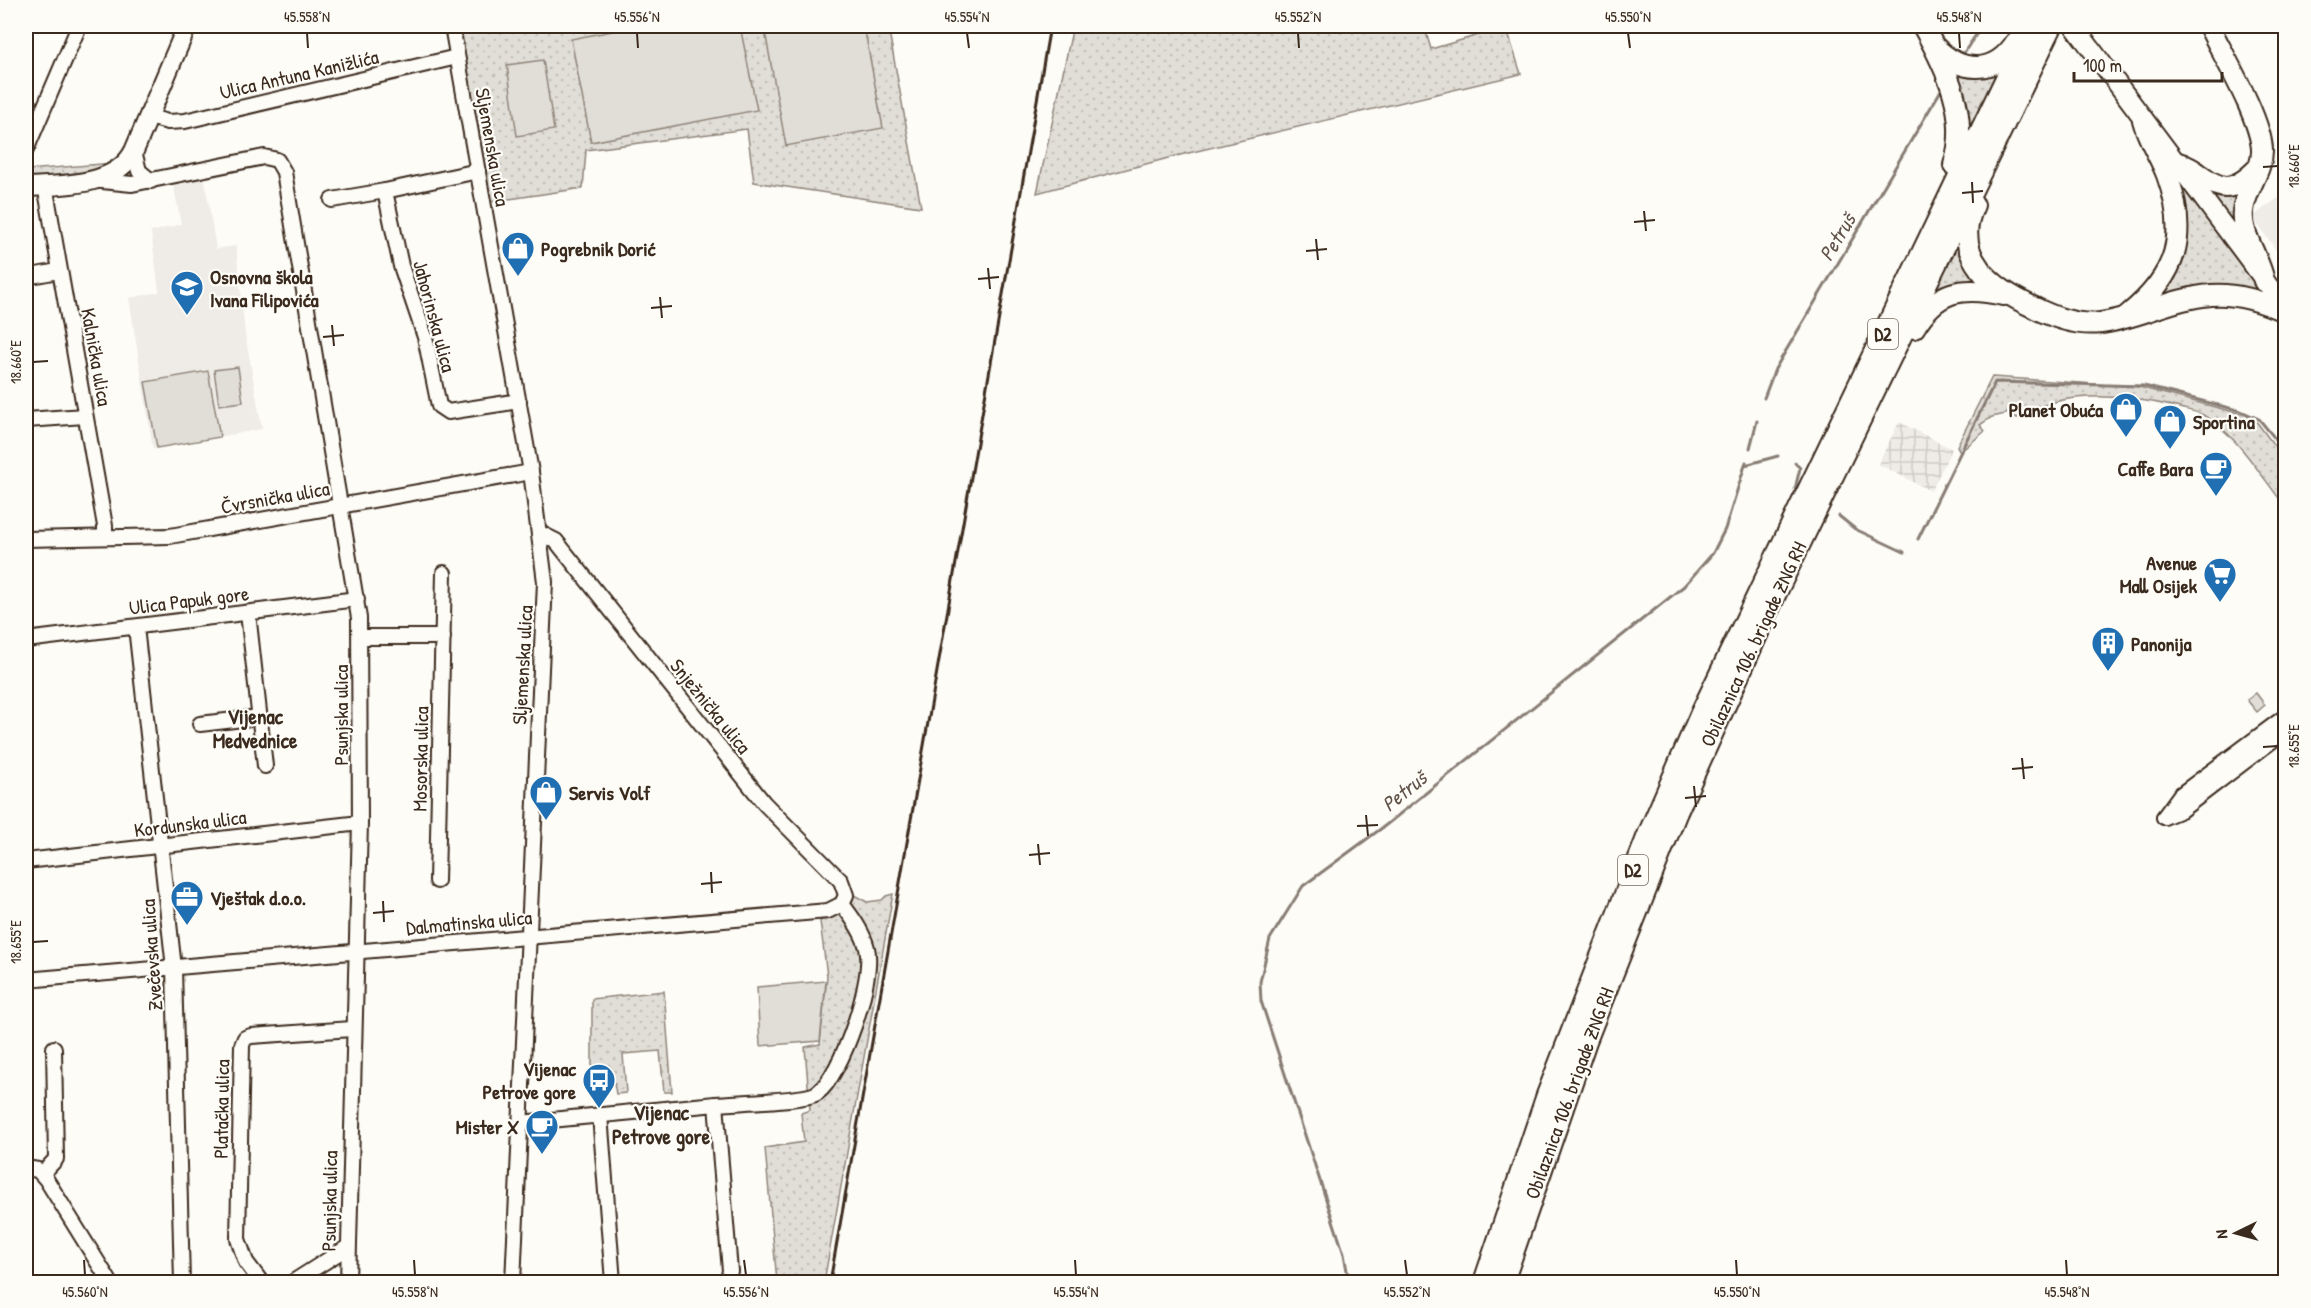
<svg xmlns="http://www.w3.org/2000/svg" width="2311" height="1308" font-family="'Patrick Hand',sans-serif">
<defs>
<pattern id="industrial-grid" width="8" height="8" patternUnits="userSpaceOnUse" patternTransform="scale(1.5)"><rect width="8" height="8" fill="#efece7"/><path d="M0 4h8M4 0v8" fill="none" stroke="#cecbc6"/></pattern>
<pattern id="grass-dots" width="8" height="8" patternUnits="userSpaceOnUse" patternTransform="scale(1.5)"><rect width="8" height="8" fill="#e1ded7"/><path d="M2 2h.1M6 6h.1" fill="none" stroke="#c2bfb8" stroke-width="1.8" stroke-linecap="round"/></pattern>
</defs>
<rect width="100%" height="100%" fill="#fdfcf7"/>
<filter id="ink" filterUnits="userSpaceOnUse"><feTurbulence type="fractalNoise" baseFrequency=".0167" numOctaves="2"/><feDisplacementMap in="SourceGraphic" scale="12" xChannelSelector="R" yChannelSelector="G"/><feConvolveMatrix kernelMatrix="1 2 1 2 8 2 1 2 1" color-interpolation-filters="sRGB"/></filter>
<g filter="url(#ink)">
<g fill="#efece7">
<path d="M 204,175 L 216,249 L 236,246 L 245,333 L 262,429 L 153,449 L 129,298 L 159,292 L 151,232 L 181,224 L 173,182 Z"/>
<path d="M 2285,193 L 2285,262 L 2252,217 Z"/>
</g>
<path fill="url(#industrial-grid)" d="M 1899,422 L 1952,449 L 1931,491 L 1878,464 Z"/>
<g fill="url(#grass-dots)" stroke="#8e847a" stroke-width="1.5">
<path d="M 460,26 L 888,26 L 921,207 L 754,182 L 747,129 L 586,150 L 583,188 L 489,202 Z"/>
<path d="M 1073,26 L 1424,26 L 1431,49 L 1506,27 L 1521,74 L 1176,156 L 1037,193 Z"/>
<path d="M 2005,62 L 1964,153 L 1950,68 Z"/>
<path d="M 114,163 L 115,165 L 88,173 L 40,179 L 34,178 L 26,170 Z"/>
<path d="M 2177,172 L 2266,294 L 2146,309 L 2161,292 Z"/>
<path d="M 2201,189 L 2235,193 L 2241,201 L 2240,238 Z"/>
<path d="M 1961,223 L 1989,287 L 1923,309 Z"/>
<path d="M 1992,377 L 2139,387 L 2253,417 L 2285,460 L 2285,506 C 2261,476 2237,434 2203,415 C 2196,411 2185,410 2176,407 C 2126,395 2063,388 2017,418 L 2010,413 L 1992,417 L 1980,425 L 1985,431 L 1960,452 L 1957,446 Z"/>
<path d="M 852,894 L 867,902 L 882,900 L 886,896 L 893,894 L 824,1282 L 777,1282 L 765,1148 L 804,1142 L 801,1113 L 810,1110 L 805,1047 L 820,1044 L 827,976 L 820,921 L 850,909 Z"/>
<path d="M 664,991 L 672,1092 L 664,1092 L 660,1051 L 623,1054 L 626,1093 L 616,1094 L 614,1083 L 592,1086 L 592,999 Z"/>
</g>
<g fill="#e1ded7" stroke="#8e847a" stroke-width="1.5">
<path d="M 638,26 L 740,26 L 757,110 L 591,142 L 571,39 Z"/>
<path d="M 764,26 L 864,26 L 883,128 L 786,146 Z"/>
<path d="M 543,60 L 554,130 L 517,136 L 507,65 Z"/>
<path d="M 238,367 L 243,402 L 219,405 L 214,370 Z"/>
<path d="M 208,371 L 220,437 L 157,448 L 145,382 Z"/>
<path d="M 2256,693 L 2265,705 L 2257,712 L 2247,700 Z"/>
<path d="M 826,981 L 820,1041 L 760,1046 L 757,987 Z"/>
</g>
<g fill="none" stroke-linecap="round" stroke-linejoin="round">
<g stroke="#887d74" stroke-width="3">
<path d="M 1963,54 L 1982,26"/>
<path d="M 1764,398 L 1775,369 L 1940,92"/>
<path d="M 1750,448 L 1757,421"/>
<path d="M 1795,463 L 1800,468 L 1795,489 L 1799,492"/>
<path d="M 1745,465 L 1778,456"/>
<path d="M 1839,516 L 1855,529 L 1904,552"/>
<path d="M 1918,539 L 1995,382 L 2144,386 L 2241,411 L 2259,419 L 2286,452"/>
<path d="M 1349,1282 L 1344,1254 L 1261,1001 L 1260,982 L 1270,939 L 1303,886 L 1386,825 L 1684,586 L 1713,553 L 1725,529 L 1746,462"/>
</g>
<defs>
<g id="minor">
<path d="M 452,26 L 531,472 L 545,582 L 513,1282"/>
<path d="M 149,117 L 168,122 L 185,121 L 457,57"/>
<path d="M 26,150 L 79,26"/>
<path d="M 134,151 L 139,171 L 151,181"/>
<path d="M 478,171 L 385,191 L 401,266 L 425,337 L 439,406 L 448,412 L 519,401"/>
<path d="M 92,180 L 132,184 L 264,157 L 277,160 L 284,172 L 359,618 L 360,823 L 348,1282"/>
<path d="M 45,185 L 105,526 L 105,536"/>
<path d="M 332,200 L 385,191"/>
<path d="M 26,277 L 58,271"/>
<path d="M 26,420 L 85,416"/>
<path d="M 540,533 L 556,541 L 764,803 L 841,881 L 846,895 L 842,904"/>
<path d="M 26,539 L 170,536 L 531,472"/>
<path d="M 248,613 L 265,766"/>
<path d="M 136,627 L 174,968 L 182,1282"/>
<path d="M 360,637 L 443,637"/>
<path d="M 26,640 L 357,599"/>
<path d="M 200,724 L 260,717"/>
<path d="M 2164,817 L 2180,795 L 2286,716"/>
<path d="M 2164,817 L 2181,810 L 2286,730"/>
<path d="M 26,861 L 360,823"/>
<path d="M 437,881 L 444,573"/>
<path d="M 26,980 L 828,911 L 842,904"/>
<path d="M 716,1104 C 734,1102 806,1101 817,1093 C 842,1076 875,977 867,948 C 863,932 852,917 842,904"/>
<path d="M 600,1115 L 613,1282"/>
<path d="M 520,1123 L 716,1104 L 730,1271 L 727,1282"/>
<path d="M 26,1168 L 38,1170 L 46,1179 L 110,1282"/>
<path d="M 42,1174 L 56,1159 L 54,1048"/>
<path d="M 261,1282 L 246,1262 L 238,1239 L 242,1045 L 245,1038 L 251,1036 L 352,1029"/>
<path d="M 293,1282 L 348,1247"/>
</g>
<g id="major">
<path d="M 2074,26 L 2286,309"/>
<path d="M 26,187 C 61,185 116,187 134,151 L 187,26"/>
</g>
<g id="highway">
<path d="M 1923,26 C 1946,68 1970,115 1954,165"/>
<path d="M 2209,26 C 2224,57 2260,117 2262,149 C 2263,171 2245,189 2243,211 C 2240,234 2259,256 2264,281"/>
<path d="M 1935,47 C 1961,73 1994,76 2016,42"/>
<path d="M 2175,162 C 2209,170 2217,210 2258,168"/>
<path d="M 1974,205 C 1950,257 1993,289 2035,308 C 2055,318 2078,326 2101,323 C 2138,318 2173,298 2211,295 C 2236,293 2262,301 2286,312"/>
<path d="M 2128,315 C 2177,275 2189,236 2167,175 C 2160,156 2148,140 2143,120"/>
<path d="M 1914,328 C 1937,289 1963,286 2004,295"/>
<path d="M 1484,1282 L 1547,1095 L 1648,835 L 1701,713 L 2031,26"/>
<path d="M 1503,1282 L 1586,1041 L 1676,814 L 1776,593 L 2052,26"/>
</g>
</defs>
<use href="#minor" stroke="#3b2a1e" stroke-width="18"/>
<use href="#major" stroke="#3b2a1e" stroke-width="22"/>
<use href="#highway" stroke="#3b2a1e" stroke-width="24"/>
<use href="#minor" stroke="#fdfcf7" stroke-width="14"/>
<use href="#major" stroke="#fdfcf7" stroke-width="18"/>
<use href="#highway" stroke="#fdfcf7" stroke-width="20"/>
<path stroke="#3b2a1e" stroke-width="3" d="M 830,1282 L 1050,26"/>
</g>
</g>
<path fill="none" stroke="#3b2a1e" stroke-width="2" d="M 307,33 L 308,48M 637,33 L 638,48M 967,33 L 969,48M 1298,33 L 1299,48M 1628,33 L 1630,48M 1959,33 L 1960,48M 2263,167 L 2278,166M 1972,182 L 1973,203M 1962,193 L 1983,191M 1644,211 L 1646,231M 1634,222 L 1655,220M 1316,239 L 1318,260M 1306,251 L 1327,249M 988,268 L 990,289M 978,279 L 999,277M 660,297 L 662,318M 651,308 L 672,306M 332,325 L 334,346M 323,337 L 344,335M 33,362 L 48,361M 2263,747 L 2278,746M 2022,758 L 2024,779M 2012,769 L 2033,767M 1694,786 L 1696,807M 1685,798 L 1706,796M 1366,815 L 1368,836M 1357,826 L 1378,825M 1038,844 L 1040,865M 1029,855 L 1050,853M 711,872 L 712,893M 701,884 L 722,882M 383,901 L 384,922M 373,913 L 394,911M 33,942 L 48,941M 84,1260 L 85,1275M 414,1260 L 415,1275M 744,1260 L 746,1275M 1075,1260 L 1076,1275M 1405,1260 L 1407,1275M 1736,1260 L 1737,1275M 2066,1260 L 2067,1275"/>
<defs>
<symbol id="shop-pin" viewBox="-11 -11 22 30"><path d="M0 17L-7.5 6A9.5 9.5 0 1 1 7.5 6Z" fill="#1f6fb2" stroke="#fdfcf7"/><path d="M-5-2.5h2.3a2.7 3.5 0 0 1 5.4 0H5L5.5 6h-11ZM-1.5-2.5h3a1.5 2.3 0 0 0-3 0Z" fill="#fff"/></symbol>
<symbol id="school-pin" viewBox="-11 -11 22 30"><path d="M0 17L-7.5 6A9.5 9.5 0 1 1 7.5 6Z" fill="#1f6fb2" stroke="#fdfcf7"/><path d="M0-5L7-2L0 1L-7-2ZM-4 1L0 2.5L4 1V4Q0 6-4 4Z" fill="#fff"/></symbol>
<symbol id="cafe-pin" viewBox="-11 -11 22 30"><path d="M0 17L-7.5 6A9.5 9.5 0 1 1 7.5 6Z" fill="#1f6fb2" stroke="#fdfcf7"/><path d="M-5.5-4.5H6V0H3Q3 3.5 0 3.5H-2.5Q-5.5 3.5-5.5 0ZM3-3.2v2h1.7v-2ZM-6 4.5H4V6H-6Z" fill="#fff"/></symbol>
<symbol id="supermarket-pin" viewBox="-11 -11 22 30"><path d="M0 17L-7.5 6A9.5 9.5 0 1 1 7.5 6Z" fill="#1f6fb2" stroke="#fdfcf7"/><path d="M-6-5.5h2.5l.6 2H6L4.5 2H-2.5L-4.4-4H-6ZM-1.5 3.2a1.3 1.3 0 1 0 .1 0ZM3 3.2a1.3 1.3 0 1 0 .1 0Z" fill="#fff"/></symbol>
<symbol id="building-pin" viewBox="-11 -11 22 30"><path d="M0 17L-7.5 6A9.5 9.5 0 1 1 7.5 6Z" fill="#1f6fb2" stroke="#fdfcf7"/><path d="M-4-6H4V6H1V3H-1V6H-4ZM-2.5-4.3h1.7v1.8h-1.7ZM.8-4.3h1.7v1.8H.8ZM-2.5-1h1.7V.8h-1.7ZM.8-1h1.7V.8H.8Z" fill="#fff"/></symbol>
<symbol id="office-pin" viewBox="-11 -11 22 30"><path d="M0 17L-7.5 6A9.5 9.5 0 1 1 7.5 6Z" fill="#1f6fb2" stroke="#fdfcf7"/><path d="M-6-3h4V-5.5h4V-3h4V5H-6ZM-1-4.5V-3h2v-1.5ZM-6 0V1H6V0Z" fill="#fff"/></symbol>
<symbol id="bus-pin" viewBox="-11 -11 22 30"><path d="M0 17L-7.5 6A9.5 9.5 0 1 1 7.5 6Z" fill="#1f6fb2" stroke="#fdfcf7"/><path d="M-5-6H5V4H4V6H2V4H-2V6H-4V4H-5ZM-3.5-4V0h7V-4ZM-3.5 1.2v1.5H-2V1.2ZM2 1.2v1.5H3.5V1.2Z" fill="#fff"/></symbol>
</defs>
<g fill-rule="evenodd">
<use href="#shop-pin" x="499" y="229" width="38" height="52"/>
<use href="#school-pin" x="168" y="268" width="38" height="52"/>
<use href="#shop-pin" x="2107" y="390" width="38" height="52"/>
<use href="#shop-pin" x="2151" y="402" width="38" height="52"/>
<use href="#cafe-pin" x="2197" y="449" width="38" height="52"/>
<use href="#supermarket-pin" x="2201" y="555" width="38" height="52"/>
<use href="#building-pin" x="2089" y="624" width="38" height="52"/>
<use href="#shop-pin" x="527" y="773" width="38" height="52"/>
<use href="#office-pin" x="168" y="878" width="38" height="52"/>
<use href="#bus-pin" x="580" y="1061" width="38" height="52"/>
<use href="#cafe-pin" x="523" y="1107" width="38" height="52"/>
</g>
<g text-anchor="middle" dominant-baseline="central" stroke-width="4.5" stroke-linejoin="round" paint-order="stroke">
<g fill="#fdfcf7" stroke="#75695f" stroke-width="1.5">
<rect x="1868" y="319" width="30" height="30" rx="4.5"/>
<rect x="1618" y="855" width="30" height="30" rx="4.5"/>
</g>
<g font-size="18" font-weight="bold" fill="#3b2a1e">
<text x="1883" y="334">D2</text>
<text x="1633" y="870">D2</text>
</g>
<g font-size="20" fill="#3b2a1e" stroke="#fdfcf7">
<text transform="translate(299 74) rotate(-13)">Ulica Antuna Kanižlića</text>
<text transform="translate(493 147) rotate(80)">Sljemenska ulica</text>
<text transform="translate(435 316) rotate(75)">Jahorinska ulica</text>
<text transform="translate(97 357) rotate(80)">Kalnička ulica</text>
<text transform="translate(275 497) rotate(-10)">Čvrsnička ulica</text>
<text transform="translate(189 600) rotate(-7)">Ulica Papuk gore</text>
<text transform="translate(1753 644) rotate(-65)">Obilaznica 106. brigade ZNG RH</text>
<text transform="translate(522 665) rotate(-87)">Sljemenska ulica</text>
<text transform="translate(711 706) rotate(51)">Snježnička ulica</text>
<text transform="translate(340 715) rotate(-90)">Psunjska ulica</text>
<text transform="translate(420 759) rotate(-89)">Mosorska ulica</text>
<text transform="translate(190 823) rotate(-7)">Kordunska ulica</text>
<text transform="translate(469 922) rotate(-5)">Dalmatinska ulica</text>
<text transform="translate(151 955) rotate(-94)">Zvečevska ulica</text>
<text transform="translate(1569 1093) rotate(-70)">Obilaznica 106. brigade ZNG RH</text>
<text transform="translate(221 1109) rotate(-89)">Platačka ulica</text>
<text transform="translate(329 1201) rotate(-89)">Psunjska ulica</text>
</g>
<g font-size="20" font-weight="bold" fill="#3b2a1e" stroke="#fdfcf7" text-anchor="start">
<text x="541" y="248">Pogrebnik Dorić</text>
<text x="210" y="276">Osnovna škola<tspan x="210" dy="23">Ivana Filipovića</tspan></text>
<text x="2103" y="409" text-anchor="end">Planet Obuća</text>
<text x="2193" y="421">Sportina</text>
<text x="2193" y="468" text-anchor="end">Caffe Bara</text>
<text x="2197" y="562" text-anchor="end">Avenue<tspan x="2197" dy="23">Mall Osijek</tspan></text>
<text x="2131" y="643">Panonija</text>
<text x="569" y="792">Servis Volf</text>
<text x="210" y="897">Vještak d.o.o.</text>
<text x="576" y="1068" text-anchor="end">Vijenac<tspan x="576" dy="23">Petrove gore</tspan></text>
<text x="519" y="1126" text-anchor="end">Mister X</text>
</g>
<g font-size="21" font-style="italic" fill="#615349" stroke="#fdfcf7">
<text transform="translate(1837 237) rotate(-59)">Petruš</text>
<text transform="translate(1404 791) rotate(-39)">Petruš</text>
</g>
<g font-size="21" font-weight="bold" fill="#3b2a1e" stroke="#fdfcf7">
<text x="255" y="716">Vijenac<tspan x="255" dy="24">Medvednice</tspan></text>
<text x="661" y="1112">Vijenac<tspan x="661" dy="24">Petrove gore</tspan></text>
</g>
</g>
<rect width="2311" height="1308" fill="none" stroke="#fdfcf7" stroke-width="66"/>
<g transform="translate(2236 1233) rotate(265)" stroke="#fdfcf7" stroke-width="4.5" paint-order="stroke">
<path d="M0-4.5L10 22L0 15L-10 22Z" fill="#3b2a1e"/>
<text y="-9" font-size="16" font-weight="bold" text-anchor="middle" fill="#3b2a1e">N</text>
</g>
<path d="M2074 72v9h148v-9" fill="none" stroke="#3b2a1e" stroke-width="3"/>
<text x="2083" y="72" font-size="18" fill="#3b2a1e" stroke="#fdfcf7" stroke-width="4.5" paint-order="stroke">100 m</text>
<rect x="33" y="33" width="2245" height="1242" fill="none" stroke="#3b2a1e" stroke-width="2"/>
<g font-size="15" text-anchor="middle" fill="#3b2a1e">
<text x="307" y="22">45.558°N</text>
<text x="637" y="22">45.556°N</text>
<text x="967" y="22">45.554°N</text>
<text x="1298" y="22">45.552°N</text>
<text x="1628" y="22">45.550°N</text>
<text x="1959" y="22">45.548°N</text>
<text transform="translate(2294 166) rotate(-90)" y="5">18.660°E</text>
<text transform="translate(16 362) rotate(-90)" y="5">18.660°E</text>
<text transform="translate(2294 746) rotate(-90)" y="5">18.655°E</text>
<text transform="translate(16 942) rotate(-90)" y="5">18.655°E</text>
<text x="85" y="1297">45.560°N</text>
<text x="415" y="1297">45.558°N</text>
<text x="746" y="1297">45.556°N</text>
<text x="1076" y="1297">45.554°N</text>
<text x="1407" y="1297">45.552°N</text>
<text x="1737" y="1297">45.550°N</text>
<text x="2067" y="1297">45.548°N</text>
</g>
</svg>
